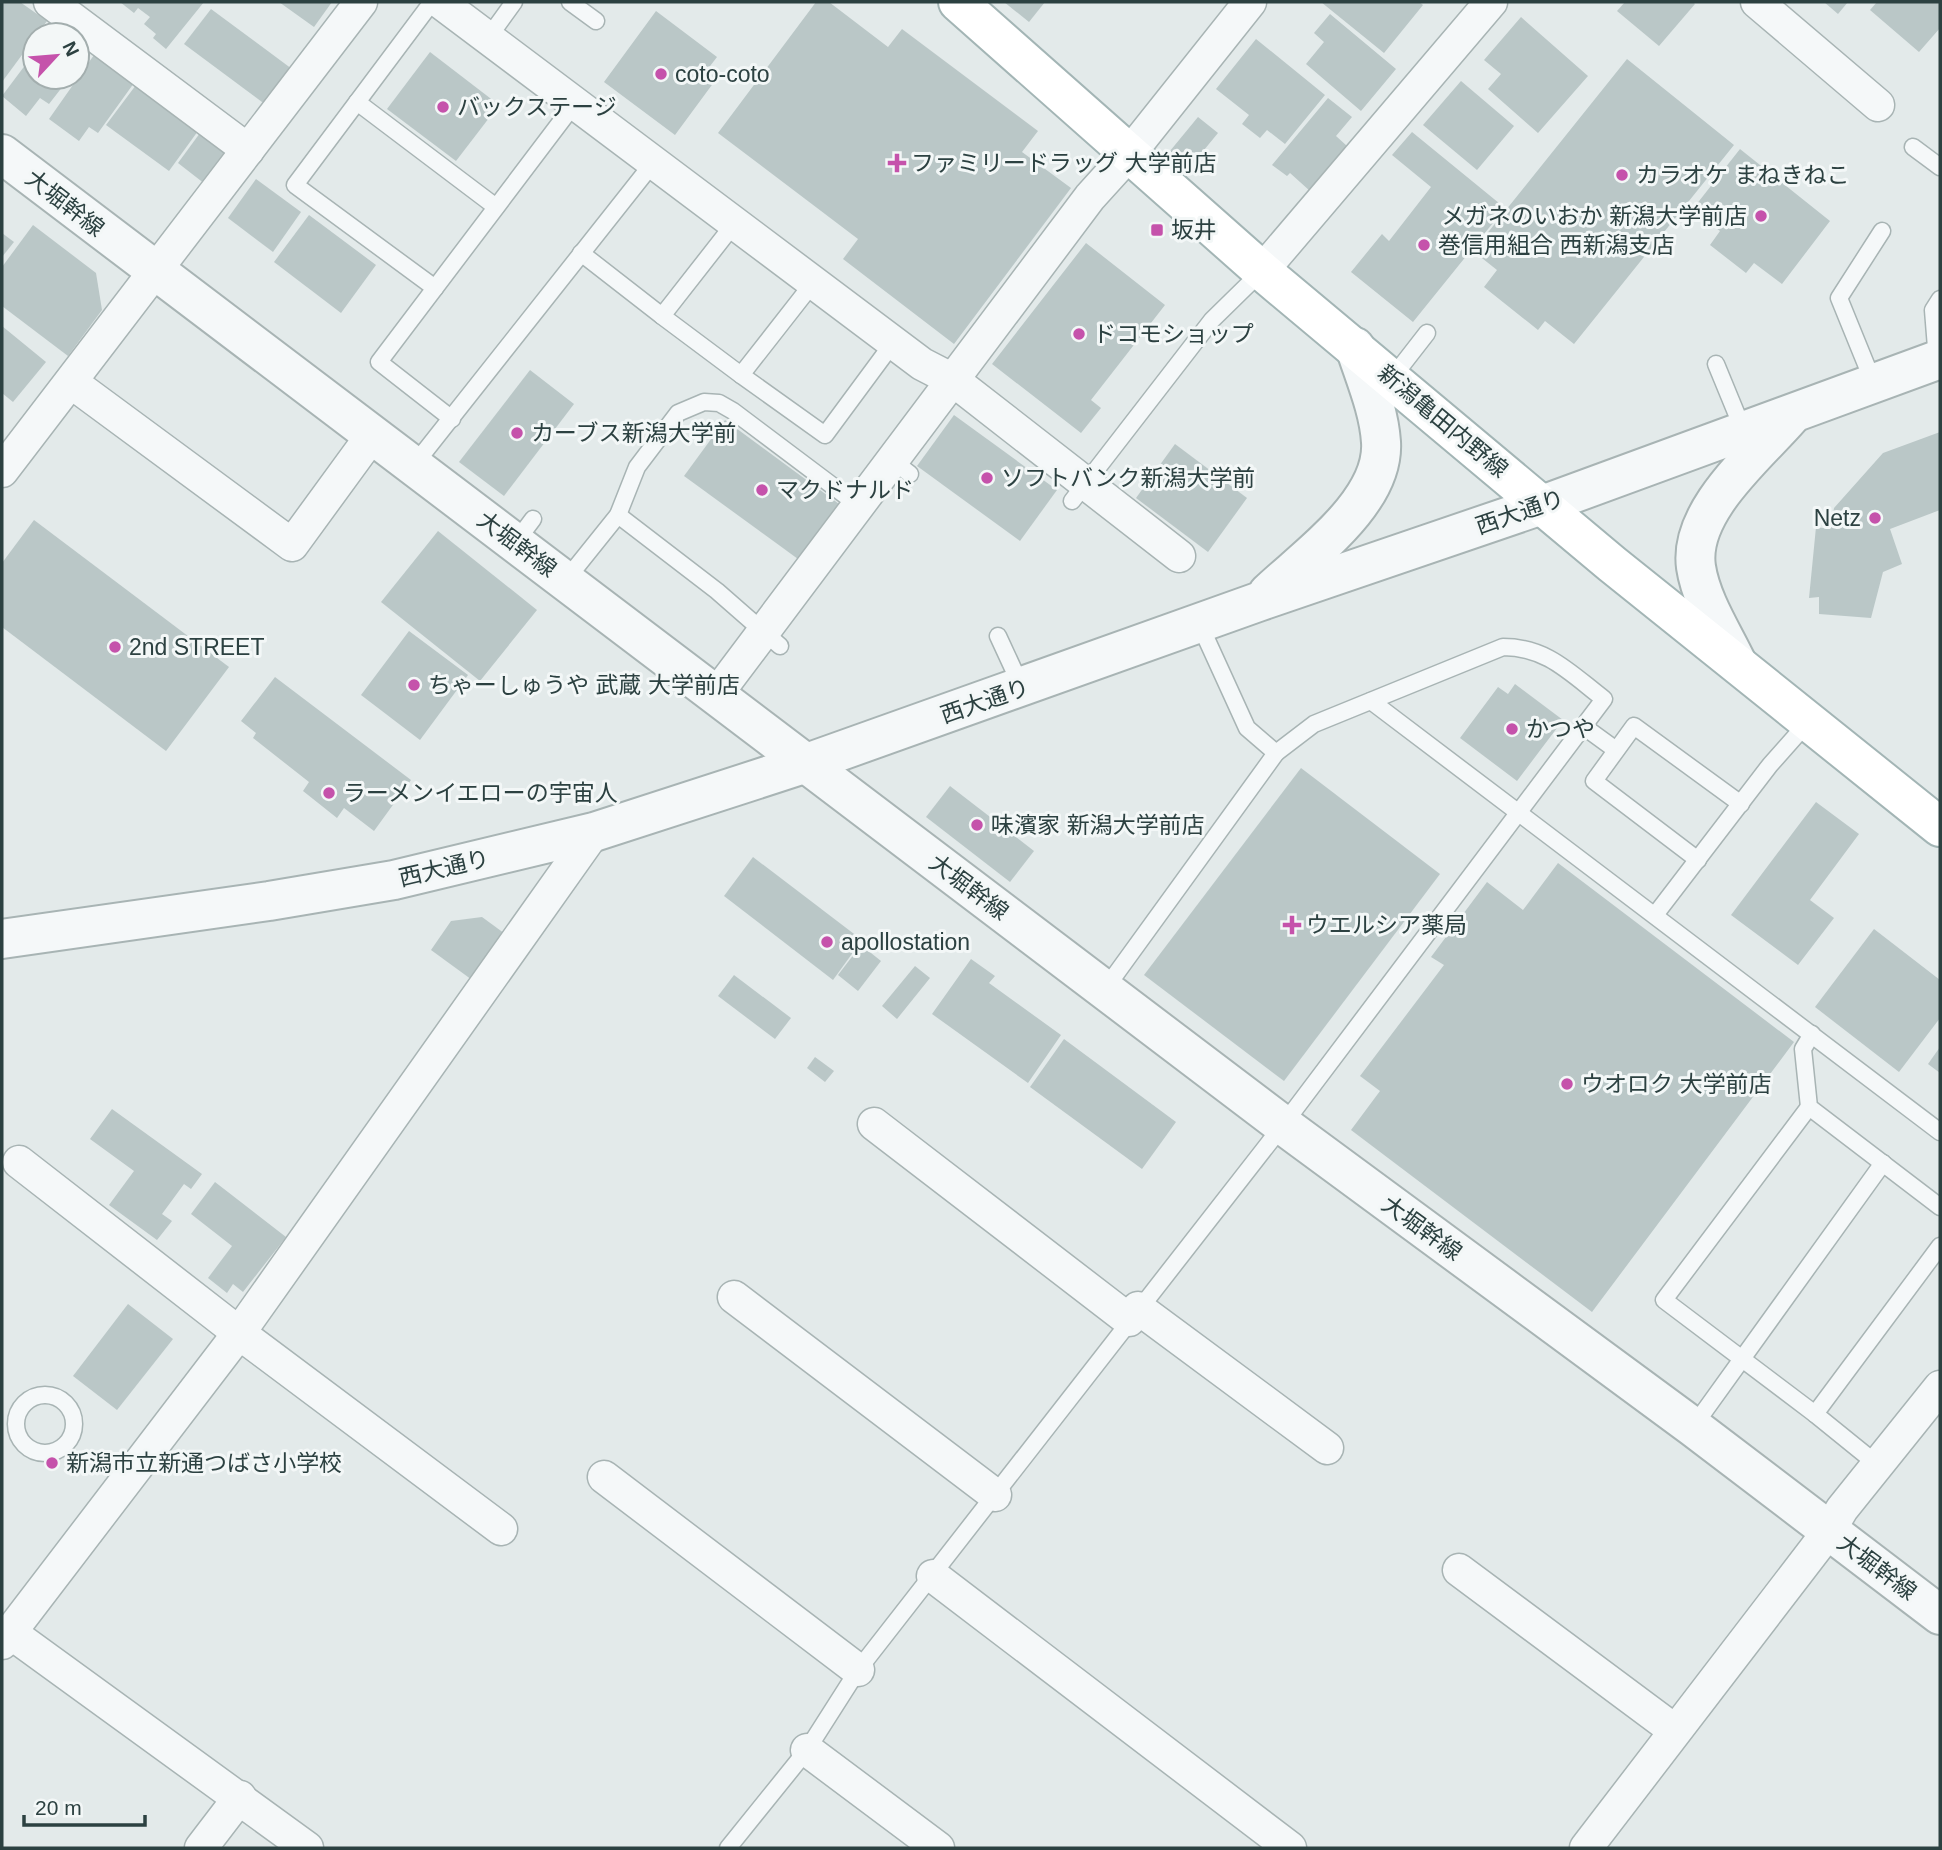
<svg xmlns="http://www.w3.org/2000/svg" width="1942" height="1850" font-family="Arial,'Noto Sans JP',sans-serif">
<rect width="100%" height="100%" fill="#e3eaea"/>
<g fill="#bac7c7">
<path d="M 2,2 L 20,2 L 47,21 L 2,82 Z"/>
<path d="M 120,2 L 204,2 L 166,49 L 153,38 L 156,34 L 144,24 L 150,17 L 138,8 L 134,13 Z"/>
<path d="M 279,2 L 332,2 L 314,27 Z"/>
<path d="M 816,2 L 829,2 L 888,47 L 902,29 L 1038,131 L 1022,152 L 1071,188 L 954,344 L 843,259 L 858,239 L 718,133 Z"/>
<path d="M 1004,2 L 1045,2 L 1029,22 Z"/>
<path d="M 1321,2 L 1419,2 L 1423,5 L 1384,53 Z"/>
<path d="M 1625,2 L 1693,2 L 1695,4 L 1659,46 L 1617,11 Z"/>
<path d="M 1824,2 L 1848,2 L 1838,14 Z"/>
<path d="M 1877,2 L 1940,2 L 1940,28 L 1919,52 L 1870,10 Z"/>
<path d="M 211,9 L 292,69 L 266,105 L 184,44 Z"/>
<path d="M 656,11 L 717,57 L 707,70 L 717,78 L 675,135 L 604,82 Z"/>
<path d="M 1330,14 L 1396,69 L 1361,111 L 1306,64 L 1324,42 L 1314,33 Z"/>
<path d="M 1521,17 L 1588,76 L 1538,133 L 1488,89 L 1501,74 L 1484,60 Z"/>
<path d="M 1256,39 L 1325,95 L 1285,144 L 1267,130 L 1260,138 L 1242,124 L 1249,115 L 1216,89 Z"/>
<path d="M 35,52 L 35,77 L 70,77 L 49,104 L 40,98 L 26,116 L 2,96 Z"/>
<path d="M 430,52 L 499,105 L 456,161 L 387,109 Z"/>
<path d="M 94,55 L 134,83 L 98,133 L 89,127 L 79,141 L 49,119 Z"/>
<path d="M 1627,59 L 1734,145 L 1574,344 L 1545,321 L 1538,330 L 1484,287 L 1497,270 L 1473,251 Z"/>
<path d="M 1461,81 L 1514,126 L 1477,170 L 1423,125 Z"/>
<path d="M 136,85 L 198,131 L 169,171 L 106,125 Z"/>
<path d="M 1328,98 L 1352,117 L 1336,136 L 1347,146 L 1310,191 L 1290,173 L 1287,176 L 1272,165 Z"/>
<path d="M 1198,117 L 1218,133 L 1190,167 L 1170,151 Z"/>
<path d="M 1412,132 L 1505,208 L 1413,322 L 1351,272 L 1382,234 L 1389,241 L 1431,187 L 1392,155 Z"/>
<path d="M 200,133 L 228,153 L 205,184 L 178,163 Z"/>
<path d="M 1740,149 L 1830,221 L 1782,284 L 1754,263 L 1746,273 L 1710,245 L 1720,231 L 1692,210 Z"/>
<path d="M 256,179 L 301,212 L 273,252 L 228,218 Z"/>
<path d="M 309,215 L 376,265 L 341,313 L 274,262 Z"/>
<path d="M 33,225 L 96,273 L 102,310 L 68,356 L 2,306 L 2,267 Z"/>
<path d="M 2,233 L 14,242 L 2,257 Z"/>
<path d="M 1086,243 L 1165,305 L 1091,400 L 1101,408 L 1081,433 L 992,364 Z"/>
<path d="M 2,326 L 46,362 L 13,402 L 2,393 Z"/>
<path d="M 530,370 L 574,404 L 504,496 L 459,462 Z"/>
<path d="M 954,415 L 1057,490 L 1020,541 L 917,466 Z"/>
<path d="M 725,420 L 839,504 L 798,559 L 684,476 Z"/>
<path d="M 1940,432 L 1940,510 L 1890,529 L 1902,564 L 1883,572 L 1871,618 L 1819,614 L 1819,597 L 1809,598 L 1816,527 L 1830,529 L 1834,508 L 1883,453 Z"/>
<path d="M 1175,444 L 1247,498 L 1208,552 L 1136,498 Z"/>
<path d="M 34,520 L 229,667 L 166,751 L 2,627 L 2,563 Z"/>
<path d="M 438,531 L 537,610 L 480,681 L 381,602 Z"/>
<path d="M 409,631 L 468,675 L 420,740 L 361,695 Z"/>
<path d="M 275,677 L 411,780 L 374,831 L 344,808 L 337,818 L 303,791 L 309,782 L 253,738 L 256,733 L 241,721 Z"/>
<path d="M 1515,684 L 1563,720 L 1517,781 L 1460,738 L 1498,687 L 1508,694 Z"/>
<path d="M 1301,768 L 1440,874 L 1284,1081 L 1144,975 Z"/>
<path d="M 950,786 L 1034,851 L 1010,882 L 926,817 Z"/>
<path d="M 1816,802 L 1859,834 L 1810,900 L 1834,918 L 1798,965 L 1731,915 Z"/>
<path d="M 753,857 L 862,940 L 833,980 L 724,896 Z"/>
<path d="M 1558,863 L 1794,1042 L 1592,1312 L 1351,1130 L 1380,1091 L 1360,1076 L 1444,965 L 1431,957 L 1487,882 L 1523,910 Z"/>
<path d="M 482,917 L 512,939 L 479,985 L 431,950 L 451,921 Z"/>
<path d="M 1874,929 L 1940,980 L 1940,1018 L 1899,1072 L 1815,1007 Z"/>
<path d="M 861,945 L 881,961 L 858,991 L 838,975 Z"/>
<path d="M 971,959 L 995,976 L 989,983 L 1061,1035 L 1028,1083 L 932,1014 Z"/>
<path d="M 915,966 L 930,978 L 897,1019 L 882,1006 Z"/>
<path d="M 734,975 L 791,1018 L 775,1039 L 718,996 Z"/>
<path d="M 1064,1039 L 1176,1122 L 1142,1169 L 1030,1087 Z"/>
<path d="M 1940,1047 L 1940,1073 L 1928,1064 Z"/>
<path d="M 815,1057 L 834,1071 L 825,1082 L 807,1068 Z"/>
<path d="M 112,1109 L 202,1174 L 191,1189 L 184,1184 L 162,1214 L 172,1221 L 157,1240 L 109,1205 L 134,1171 L 90,1139 Z"/>
<path d="M 215,1182 L 286,1237 L 243,1292 L 233,1284 L 227,1293 L 208,1278 L 232,1246 L 191,1214 Z"/>
<path d="M 128,1304 L 173,1339 L 117,1410 L 73,1376 Z"/>
</g>
<g fill="none" stroke-linecap="round" stroke-linejoin="round">
<defs>
<g id="service">
<path d="M 432,2 L 295,185 L 435,288"/>
<path d="M 570,2 L 596,21"/>
<path d="M 488,38 L 514,2"/>
<path d="M 357,102 L 496,207"/>
<path d="M 1913,147 L 1940,167"/>
<path d="M 581,253 L 662,316 L 734,224"/>
<path d="M 662,316 L 741,375 L 813,283"/>
<path d="M 1937,360 L 1933,310 L 1940,299"/>
<path d="M 1716,364 L 1744,432"/>
<path d="M 741,375 L 825,435 L 893,343"/>
<path d="M 1392,378 L 1427,333"/>
<path d="M 1874,384 L 1839,298 L 1882,231"/>
<path d="M 452,419 L 379,362 L 575,103"/>
<path d="M 892,460 L 910,474"/>
<path d="M 414,465 L 653,163"/>
<path d="M 1072,501 L 1212,320 L 1262,271"/>
<path d="M 618,515 L 717,591 L 780,646"/>
<path d="M 515,543 L 533,519"/>
<path d="M 565,581 L 618,515 L 637,467 L 678,413 L 704,402 L 719,403 L 733,411 L 858,505"/>
<path d="M 998,636 L 1022,688"/>
<path d="M 1371,701 L 1940,1132"/>
<path d="M 1583,726 L 1616,750"/>
<path d="M 1698,860 L 1594,781 L 1634,726 L 1741,804"/>
<path d="M 1655,915 L 1770,765 L 1809,721"/>
<path d="M 1105,989 L 1276,753 L 1247,728 L 1200,625"/>
<path d="M 1812,1034 L 1803,1049 L 1809,1107 L 1940,1207"/>
<path d="M 1809,1107 L 1664,1300 L 1815,1414 L 1940,1246"/>
<circle cx="45" cy="1424" r="29"/>
<path d="M 1815,1414 L 1878,1465"/>
<path d="M 1693,1427 L 1883,1163"/>
<path d="M 728,1848 L 807,1750 L 858,1670 L 1283,1125 L 1604,699 C 1570,673 1547,647 1503,647 L 1314,724 L 1276,753"/>
</g>
<g id="minor">
<path d="M 50,2 L 248,150"/>
<path d="M 440,2 L 922,364 L 953,380 L 1179,556"/>
<path d="M 1757,2 L 1878,105"/>
<path d="M 1262,271 L 1491,2"/>
<path d="M 71,382 L 292,545 L 373,434"/>
<path d="M 2,471 L 361,2"/>
<path d="M 716,695 L 1090,197 L 1129,154 L 1250,2"/>
<path d="M 874,1124 L 1129,1320"/>
<path d="M 19,1162 L 239,1333 L 501,1529"/>
<path d="M 734,1297 L 995,1495"/>
<path d="M 1138,1308 L 1327,1448"/>
<path d="M 604,1477 L 858,1670"/>
<path d="M 1459,1570 L 1674,1730"/>
<path d="M 933,1576 L 1290,1848"/>
<path d="M 11,1633 L 307,1848"/>
<path d="M 2,1643 L 239,1333 L 594,832"/>
<path d="M 807,1750 L 938,1848"/>
<path d="M 201,1848 L 240,1797"/>
<path d="M 1586,1848 L 1829,1531 L 1842,1509 L 1940,1387"/>
</g>
<g id="tertiary">
<path d="M 2,154 L 1283,1125 L 1693,1427 L 1940,1615"/>
<path d="M 1268,593 C 1307,556 1385,502 1381,442 C 1379,410 1365,378 1355,347"/>
<path d="M 1736,661 C 1722,632 1701,600 1696,567 C 1688,511 1756,456 1790,417"/>
<path d="M 2,939 L 269,901 L 394,880 L 594,832 L 807,763 L 1258,602 L 1542,505 L 1940,359"/>
</g>
<path id="primary" d="M 958,2 L 1262,271 L 1612,564 L 1940,827"/>
</defs>
<use href="#service" stroke="#a8b4b4" stroke-width="19"/>
<use href="#minor" stroke="#a8b4b4" stroke-width="35"/>
<use href="#tertiary" stroke="#a8b4b4" stroke-width="42"/>
<use href="#primary" stroke="#a3b5b5" stroke-width="42"/>
<use href="#service" stroke="#f5f8f9" stroke-width="16"/>
<use href="#minor" stroke="#f5f8f9" stroke-width="32"/>
<use href="#tertiary" stroke="#f5f8f9" stroke-width="38"/>
<use href="#primary" stroke="#fff" stroke-width="38"/>
</g>
<g fill="#c552ab" stroke="#f3f7f7" stroke-width="2.5">
<circle cx="661" cy="74" r="7"/>
<circle cx="443" cy="107" r="7"/>
<path d="M893.5 152.5h7v7h7v7h-7v7h-7v-7h-7v-7h7z"/>
<circle cx="1622" cy="175" r="7"/>
<circle cx="1761" cy="216" r="7"/>
<rect x="1150" y="223" width="14" height="14" rx="3.5"/>
<circle cx="1424" cy="245" r="7"/>
<circle cx="1079" cy="334" r="7"/>
<circle cx="517" cy="433" r="7"/>
<circle cx="987" cy="478" r="7"/>
<circle cx="762" cy="490" r="7"/>
<circle cx="1875" cy="518" r="7"/>
<circle cx="115" cy="647" r="7"/>
<circle cx="414" cy="685" r="7"/>
<circle cx="1512" cy="729" r="7"/>
<circle cx="329" cy="793" r="7"/>
<circle cx="977" cy="825" r="7"/>
<path d="M1288.5 914.5h7v7h7v7h-7v7h-7v-7h-7v-7h7z"/>
<circle cx="827" cy="942" r="7"/>
<circle cx="1567" cy="1084" r="7"/>
<circle cx="52" cy="1463" r="7"/>
</g>
<g text-anchor="middle" dominant-baseline="central" stroke-width="6" stroke-linejoin="round" paint-order="stroke">
<g font-size="23" fill="#2c4141" stroke="#f3f7f7" text-anchor="start">
<text x="675" y="74">coto-coto</text>
<text x="457" y="107">バックステージ</text>
<text x="911" y="163">ファミリードラッグ 大学前店</text>
<text x="1636" y="175">カラオケ まねきねこ</text>
<text x="1747" y="216" text-anchor="end">メガネのいおか 新潟大学前店</text>
<text x="1171" y="230">坂井</text>
<text x="1438" y="245">巻信用組合 西新潟支店</text>
<text x="1093" y="334">ドコモショップ</text>
<text x="531" y="433">カーブス新潟大学前</text>
<text x="1001" y="478">ソフトバンク新潟大学前</text>
<text x="776" y="490">マクドナルド</text>
<text x="1861" y="518" text-anchor="end">Netz</text>
<text x="129" y="647">2nd STREET</text>
<text x="428" y="685">ちゃーしゅうや 武蔵 大学前店</text>
<text x="1526" y="729">かつや</text>
<text x="343" y="793">ラーメンイエローの宇宙人</text>
<text x="991" y="825">味濱家 新潟大学前店</text>
<text x="1306" y="925">ウエルシア薬局</text>
<text x="841" y="942">apollostation</text>
<text x="1581" y="1084">ウオロク 大学前店</text>
<text x="66" y="1463">新潟市立新通つばさ小学校</text>
</g>
<g font-size="23" fill="#2c4141" stroke="#f3f7f7">
<text transform="translate(65 203) rotate(38)">大堀幹線</text>
<text transform="translate(1443 421) rotate(40)">新潟亀田内野線</text>
<text transform="translate(1520 512) rotate(-19)">西大通り</text>
<text transform="translate(517 544) rotate(37)">大堀幹線</text>
<text transform="translate(985 701) rotate(-19)">西大通り</text>
<text transform="translate(444 868) rotate(-13)">西大通り</text>
<text transform="translate(969 887) rotate(37)">大堀幹線</text>
<text transform="translate(1422 1228) rotate(36)">大堀幹線</text>
<text transform="translate(1877 1567) rotate(37)">大堀幹線</text>
</g>
</g>
<rect width="1942" height="1850" fill="none" stroke="#2c4141" stroke-width="7"/>
<g transform="translate(56 56) rotate(64)"><circle r="33" fill="#f3f7f7" stroke="#a3aeae" stroke-width="2"/>
<path d="M0-5L12 26L0 18L-12 26Z" fill="#c552ab"/>
<text y="-10" font-size="19" font-weight="bold" text-anchor="middle" fill="#2c4141">N</text>
</g>
<path d="M24 1815v10h121v-10" fill="none" stroke="#2c4141" stroke-width="3.5"/>
<text x="35" y="1815" font-size="21" fill="#2c4141" stroke="#f3f7f7" stroke-width="5" paint-order="stroke">20 m</text>
</svg>
